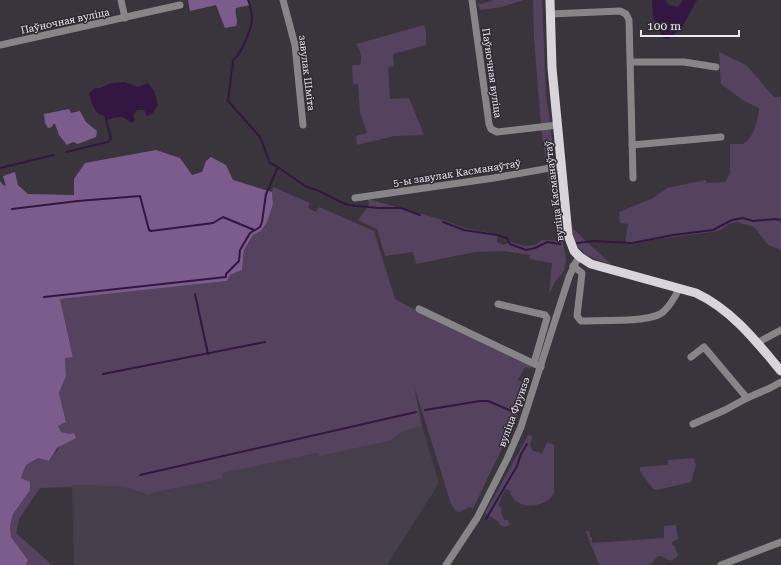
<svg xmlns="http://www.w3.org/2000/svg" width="781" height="565" font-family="'Roboto Serif',serif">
<rect width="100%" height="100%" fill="#3a343d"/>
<path fill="#473e4c" d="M 422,426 L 439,483 L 387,565 L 74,565 L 72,485 L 90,485 L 125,487 L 149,495 L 152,493 L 221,479 L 222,473 L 317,453 L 320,456 L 389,441 L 404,431 Z"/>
<g fill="#55425f">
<path d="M 494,0 L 524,0 L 502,7 L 480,10 L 478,3 L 480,4 Z"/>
<path d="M 533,0 L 542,0 L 546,95 L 550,123 L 541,125 L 534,38 Z"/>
<path d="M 424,25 L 426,32 L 426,45 L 393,54 L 394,66 L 388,67 L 390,99 L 409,98 L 424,135 L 394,136 L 357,145 L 356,136 L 367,133 L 360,112 L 358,84 L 353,84 L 352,65 L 360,65 C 363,58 360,50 356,44 Z"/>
<path d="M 719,52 L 746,65 L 774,97 L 781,97 L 781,250 L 768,245 L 754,227 L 737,222 L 729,224 L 719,231 L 658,239 L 632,244 L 625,244 L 628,224 L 620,223 L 619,212 L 653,198 L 667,188 L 706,180 L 706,183 L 725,182 L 730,173 L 730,144 C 734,144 739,144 742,144 C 753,141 759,117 759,108 L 744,101 L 721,84 Z"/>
<path d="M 550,128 L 551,130 L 554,163 L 554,164 L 547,167 L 541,129 Z"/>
<path d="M 547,171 L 552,171 L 555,175 L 560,226 L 566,259 L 564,271 L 555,282 L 549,294 L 552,263 L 529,259 L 530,255 L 504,251 L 475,252 L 416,264 L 413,252 L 385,256 L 377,229 L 358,220 L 369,205 L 368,199 L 443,220 L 465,228 L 497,234 L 497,242 L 504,245 L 511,242 L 524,246 L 535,245 L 542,240 L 560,241 Z"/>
<path d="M 273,187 L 310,203 L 308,208 L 316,212 L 319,207 L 374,231 L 395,299 L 426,316 L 532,365 L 530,369 L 525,367 L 518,380 L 528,385 C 514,428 492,468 473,509 L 470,507 L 459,512 L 455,510 L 451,504 L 414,386 L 422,426 L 404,431 L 389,441 L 320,456 L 317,453 L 223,473 L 221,479 L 152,493 L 149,495 L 125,487 L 90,485 L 72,485 L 72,487 L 40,488 L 19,519 L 16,533 L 52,565 L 26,565 L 28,560 L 11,537 L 10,526 L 13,514 L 20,503 L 21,478 L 26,465 L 38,458 L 49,461 L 70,434 L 60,432 L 58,425 L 66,422 L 59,393 L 66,376 L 65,358 L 73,356 L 60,299 L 227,281 L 230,275 L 242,270 L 244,250 L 253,235 L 261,231 L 273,204 L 272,192 Z"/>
<path d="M 572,228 L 611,264 C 588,257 576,254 572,228 Z"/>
<path d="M 528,435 L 532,436 L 532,438 L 530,445 L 532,450 L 542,454 L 547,442 L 554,445 L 554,492 C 551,504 529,509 519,503 C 516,501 512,497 510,494 L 511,491 L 505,489 L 498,506 L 502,507 L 501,512 L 504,520 L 508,520 L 510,525 L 505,527 L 499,524 L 499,522 L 485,513 C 499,487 514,462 528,435 Z"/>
<path d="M 694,458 L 696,465 L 691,482 L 657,490 L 653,489 L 640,471 L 640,467 L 668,465 L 668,460 Z"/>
<path d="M 676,525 L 678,539 L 672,542 L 672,544 L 675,547 L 678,556 L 671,561 L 661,556 L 658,556 L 652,563 L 648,565 L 599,565 L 586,532 L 589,530 L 590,537 L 592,537 L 592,543 L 664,538 L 664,526 Z"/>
</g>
<g fill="#7b5c8c">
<path d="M 188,0 L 248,0 L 250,5 L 236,8 C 234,15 239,18 236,26 L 225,28 L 216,5 L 190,11 Z"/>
<path d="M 69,109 L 71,113 L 80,111 L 86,122 L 97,131 L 96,137 L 78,144 L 73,142 L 67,145 L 59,135 L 55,124 L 53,124 L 52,127 L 48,128 L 45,123 L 44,114 Z"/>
<path d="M 156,150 L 180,158 L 192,175 L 202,172 L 206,161 L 211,157 L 226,165 L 233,180 L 272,192 L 273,204 L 267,222 L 261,231 L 253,235 L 244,250 L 242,270 L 230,275 L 227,281 L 60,299 L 73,357 L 65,358 L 66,376 L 59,393 L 66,422 L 58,426 L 61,432 L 70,434 L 74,433 L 76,438 L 57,448 L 49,461 L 38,458 L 26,465 L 21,478 L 30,482 L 30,490 L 13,514 L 10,526 L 11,537 L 28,560 L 26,565 L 0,565 L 0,181 L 3,185 L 6,186 L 3,176 L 15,172 L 18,185 L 28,194 L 74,195 L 74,179 L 85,163 Z"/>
</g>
<g fill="#341642">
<path d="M 652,0 L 666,0 L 668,5 L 678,7 L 683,0 L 697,0 L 681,29 L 668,39 L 663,38 L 653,17 Z"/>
<path d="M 124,82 L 138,87 L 148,83 L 154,91 L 158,105 L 152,114 L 147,116 L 144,110 L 137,110 L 133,116 L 135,121 L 131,123 C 121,114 118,117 106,120 L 103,115 C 94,115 92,102 89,94 L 94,88 L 100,88 L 112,83 Z"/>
</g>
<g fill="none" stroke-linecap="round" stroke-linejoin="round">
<g stroke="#341642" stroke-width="2">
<path d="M 248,0 C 250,5 252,13 252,19 C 252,28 241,55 233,60 L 228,101 L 260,137 L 270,163 L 278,167 L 305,186 L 319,191 L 343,203 L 348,205 L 379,208 L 401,208 L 420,215"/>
<path d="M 66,152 L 108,142 L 111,138 L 106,120"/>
<path d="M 0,168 L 54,155"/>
<path d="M 12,209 L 78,201 L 140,196 L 149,230 L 151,231 L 213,223 L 223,217 L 254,230"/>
<path d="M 443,222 L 464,230 L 497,235 L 507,238 L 510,244 L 526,250 L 535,248 L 547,242 L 560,244"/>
<path d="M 577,243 L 593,241 L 632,243 L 673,235 L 713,230 L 732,220 L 743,218 L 753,221 L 775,219 L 781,220"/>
<path d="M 195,294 L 208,354"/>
<path d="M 44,297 L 226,277 L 226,274 L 239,261 L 240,250 L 250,233 L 260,227 L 262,222 L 266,194 L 278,167"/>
<path d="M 103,374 L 265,342"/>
<path d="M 425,410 L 480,401 L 488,401 L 516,413"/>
<path d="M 140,475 L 416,412"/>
<path d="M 486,519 L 517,466 L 521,454 L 527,444"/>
</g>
<g stroke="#888589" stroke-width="7">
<path d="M 121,0 L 125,18"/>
<path d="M 283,0 L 295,45 L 303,125"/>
<path d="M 472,0 L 489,124 L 491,129 L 497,132 L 558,125"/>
<path d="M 550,14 L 620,11 L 626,14 L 629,20 L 633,178"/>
<path d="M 0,45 L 180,5"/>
<path d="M 631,62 L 684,62 L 716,67"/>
<path d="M 632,145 L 721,137"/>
<path d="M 355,198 L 494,178 L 561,166"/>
<path d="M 573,266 L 582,273 L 577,316 L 581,321 C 599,320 650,323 663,312 C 670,306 675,297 679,289"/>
<path d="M 498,304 L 545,315 L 547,318 L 534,363"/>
<path d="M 419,309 L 541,367"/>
<path d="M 757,343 L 781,330"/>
<path d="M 691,357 L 704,347 L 747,398"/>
<path d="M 693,424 L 725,410 L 747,398 L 770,388 L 781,382"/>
<path d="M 446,565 L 477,518 L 507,459 L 521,427 L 569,277 L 576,262 L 580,257"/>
<path d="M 721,565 L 781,542"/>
</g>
<path stroke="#d9d3dc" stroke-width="9" d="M 550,0 L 552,68 L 568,235 L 574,251 L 580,257 L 591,264 L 696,293 C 732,310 756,341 781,371"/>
</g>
<g text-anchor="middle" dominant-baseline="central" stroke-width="3" stroke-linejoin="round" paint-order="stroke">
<g font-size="10" fill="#ede9ef" stroke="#2f2a32">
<text transform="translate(65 21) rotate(-12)">Паўночная вуліца</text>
<text transform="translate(307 73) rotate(83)">завулак Шміта</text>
<text transform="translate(492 73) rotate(82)">Паўночная вуліца</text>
<text transform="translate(457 173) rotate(-9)">5-ы завулак Касманаўтаў</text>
<text transform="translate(554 191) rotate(-97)">вуліца Касманаўтаў</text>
<text transform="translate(514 412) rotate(-70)">вуліца Фрунзэ</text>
</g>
</g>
<path d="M641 30v6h98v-6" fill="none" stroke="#ede9ef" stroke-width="2"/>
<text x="647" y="30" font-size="12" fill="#ede9ef" stroke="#2f2a32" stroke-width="3" paint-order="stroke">100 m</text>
</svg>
